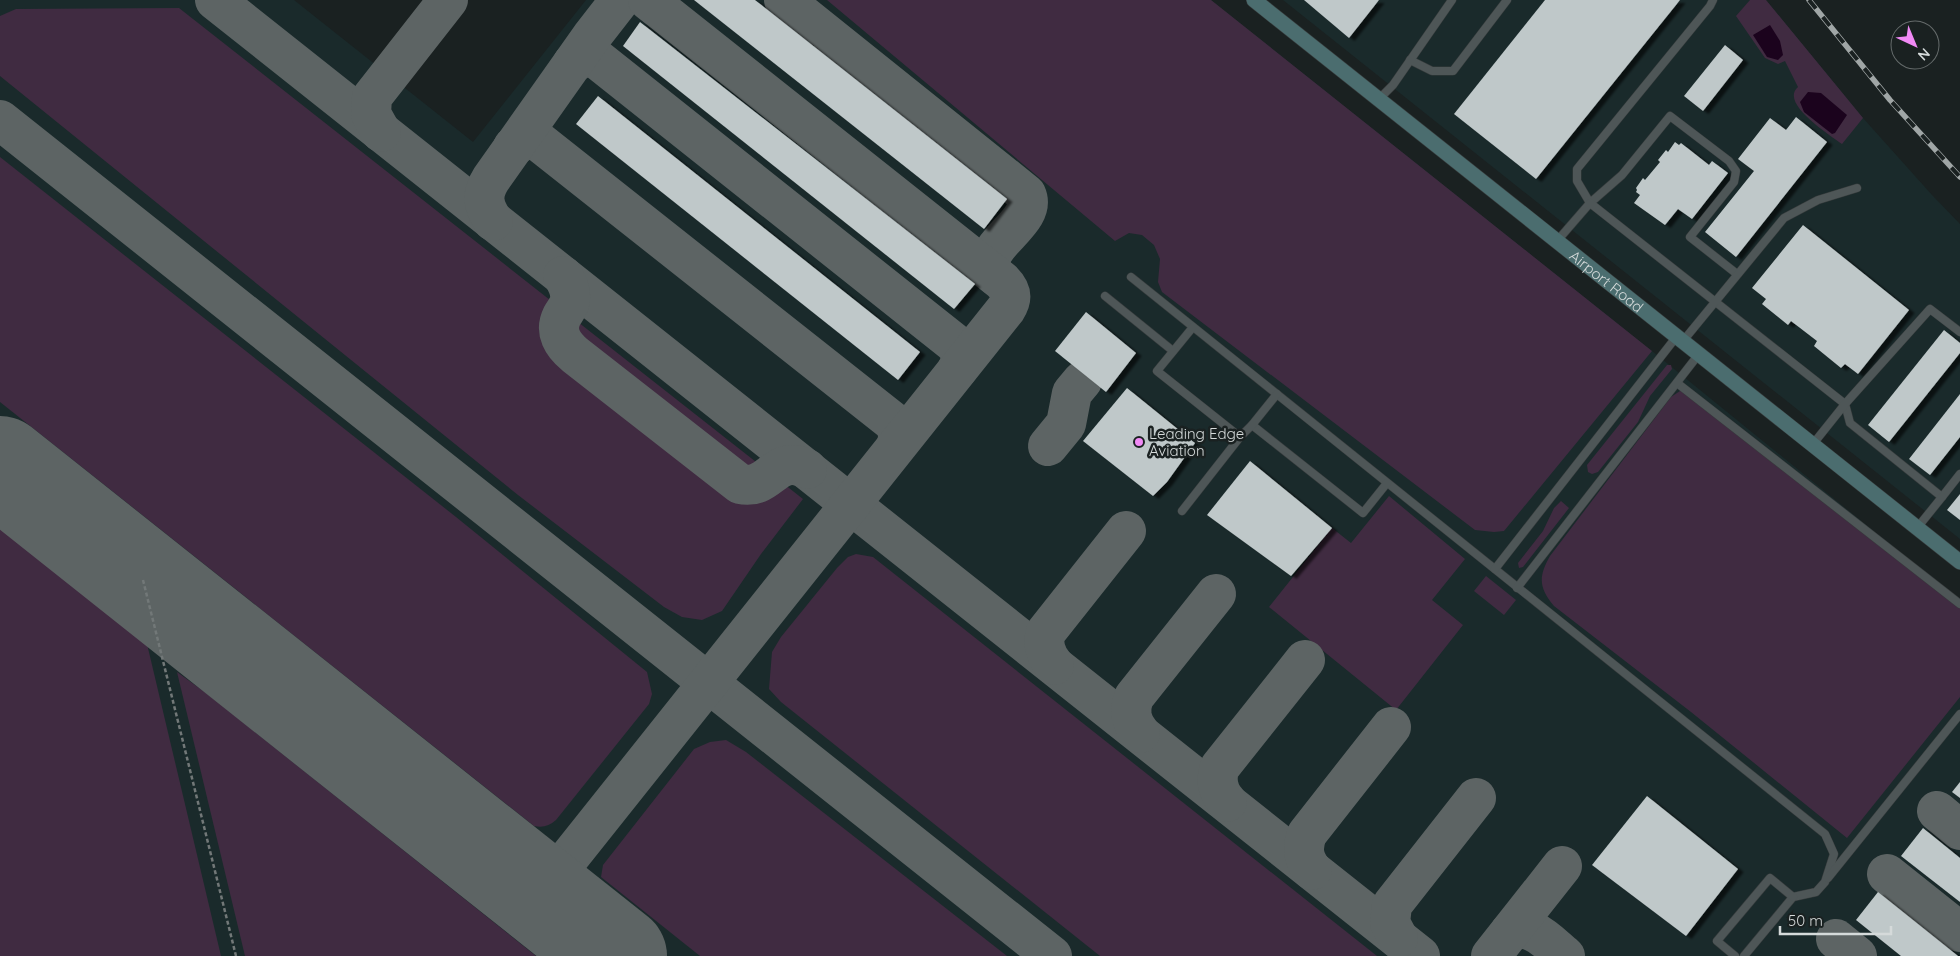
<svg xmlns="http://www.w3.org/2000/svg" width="1960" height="956" font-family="Quicksand,sans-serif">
<defs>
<filter id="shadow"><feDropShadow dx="5.5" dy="3" stdDeviation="1" flood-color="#0009"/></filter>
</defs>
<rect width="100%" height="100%" fill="#1a2121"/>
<g fill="#1a2a2b">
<path d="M 0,0 L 294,0 L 473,142 L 586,0 L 1211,0 L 1652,351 L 1960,601 L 1960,956 L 0,956 Z"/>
<path d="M 1283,0 L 1766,0 L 1863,118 L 1932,195 L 1960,224 L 1960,539 Z"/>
</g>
<g fill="#402b41">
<path d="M 827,0 L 1211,0 L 1652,351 L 1504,531 L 1494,532 L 1475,530 L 1162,292 L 1158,282 L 1160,259 L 1154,245 L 1142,235 L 1129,233 L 1115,241 Z"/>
<path d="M 1750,0 L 1766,0 L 1863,118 L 1842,144 C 1830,135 1779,103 1798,87 L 1785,61 L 1778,64 L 1765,58 L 1736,16 Z"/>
<path d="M 179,8 L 803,499 L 761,554 L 722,611 L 702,620 L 682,617 L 664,607 L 518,495 L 0,76 L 0,16 L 16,9 Z"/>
<path d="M 0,157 L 456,517 L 647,672 L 652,694 L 649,704 L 556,820 C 549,826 543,828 534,826 L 0,402 Z"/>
<path d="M 1667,365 L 1671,365 L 1672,369 L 1650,396 L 1638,422 L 1598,472 L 1592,474 L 1588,472 L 1587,465 Z"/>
<path d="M 1683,389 L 1960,604 L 1960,697 L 1847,838 L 1691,712 L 1554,606 C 1539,588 1538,577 1550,556 L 1671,397 Z"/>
<path d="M 1389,496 L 1465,559 L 1432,600 L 1463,625 L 1396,710 L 1269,607 L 1332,528 L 1351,543 Z"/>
<path d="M 1561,501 L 1569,508 L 1523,567 L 1519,568 L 1518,563 L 1543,531 L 1554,508 Z"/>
<path d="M 0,513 L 143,627 L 221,956 L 0,956 Z"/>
<path d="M 856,554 L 873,557 L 1377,956 L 1100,956 L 781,702 L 769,689 L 772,652 L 781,637 L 837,568 L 848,557 Z"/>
<path d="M 1486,576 L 1516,600 L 1504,615 L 1474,591 Z"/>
<path d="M 177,672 L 206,693 L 536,956 L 245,956 Z"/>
<path d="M 726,740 L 746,752 L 1007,956 L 700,956 L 601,877 L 603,865 L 694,749 L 710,742 Z"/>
</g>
<g fill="#1b031d">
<path d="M 1770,25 L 1780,41 L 1783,55 L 1778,60 L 1767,57 L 1753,35 Z"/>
<path d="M 1808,92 L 1821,93 L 1847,115 L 1835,133 L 1832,134 L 1804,112 L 1800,102 Z"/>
</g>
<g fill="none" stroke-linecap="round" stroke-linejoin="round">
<g stroke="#5d6464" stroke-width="40">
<path d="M 215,0 L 1420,956"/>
<path d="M 784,0 L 1026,194 C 1040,224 970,248 996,276"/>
<path d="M 573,63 L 586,56 L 598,60 L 953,342 C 962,351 963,358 957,370"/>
<path d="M 0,120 L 1052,956"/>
<path d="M 381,132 L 371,114 L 372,97 L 448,0"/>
<path d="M 513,147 L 526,138 L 538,141 L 892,421 L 899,431 L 897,444"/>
<path d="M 493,221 C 483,205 481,195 491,179 L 592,36 L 620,0"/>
<path d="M 563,276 C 567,283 571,290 570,299 C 570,306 565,310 562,316 C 554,332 563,345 575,355 L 740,484 C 771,491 774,453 807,469"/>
<path d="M 1048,446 L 1066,424 L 1072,393 L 1082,381"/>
<path d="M 1054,665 C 1046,656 1042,643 1046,632 L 1126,531"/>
<path d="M 1140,733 C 1131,722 1129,711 1134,697 L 1216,594"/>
<path d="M 1227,802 C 1218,792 1215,780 1220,767 L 1305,660"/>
<path d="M 1937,811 L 1960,830"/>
<path d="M 500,863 C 528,880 540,885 566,860"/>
<path d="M 1312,870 C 1303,858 1302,848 1307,834 L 1391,727"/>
<path d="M 1887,874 L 1960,932"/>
<path d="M 581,928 C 563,909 545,896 560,869 L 1006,309 C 1013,298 1011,290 1002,281 L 648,0"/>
<path d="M 1510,932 C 1530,920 1550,944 1565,956"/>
<path d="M 1398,938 L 1390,923 L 1392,905 L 1476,798"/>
<path d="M 1836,939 L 1857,956"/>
<path d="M 1491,956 L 1562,866"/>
</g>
<path stroke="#5d6464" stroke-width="100" d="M 0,466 L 617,956"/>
</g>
<g fill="#bfc8c9" filter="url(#shadow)">
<path d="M 694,0 L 755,0 L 1007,199 L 984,229 Z"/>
<path d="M 1304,0 L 1379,0 L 1349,38 Z"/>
<path d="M 1545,0 L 1680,0 L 1536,179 L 1454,114 Z"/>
<path d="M 640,22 L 975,284 L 954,309 L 623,46 Z"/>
<path d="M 1725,45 L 1743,60 L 1703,111 L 1684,96 Z"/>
<path d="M 598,96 L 920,352 L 898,380 L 576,124 Z"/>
<path d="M 1796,117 L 1827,142 L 1736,257 L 1705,232 L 1754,171 L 1738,159 L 1770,118 L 1786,130 Z"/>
<path d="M 1675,142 L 1679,145 L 1681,143 L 1709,165 L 1712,161 L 1728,173 L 1692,219 L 1678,209 L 1665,225 L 1634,203 L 1640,195 L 1636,192 L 1637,190 L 1636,188 L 1643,178 L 1645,180 L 1660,162 L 1658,160 L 1666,150 L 1668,152 Z"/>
<path d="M 1803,225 L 1909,310 L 1858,374 L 1845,364 L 1841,368 L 1814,346 L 1817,341 L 1791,321 L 1788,325 L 1762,304 L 1766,299 L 1752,288 Z"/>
<path d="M 1086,312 L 1136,353 L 1106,392 L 1055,351 Z"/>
<path d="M 1944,330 L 1960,343 L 1960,353 L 1889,442 L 1868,425 Z"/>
<path d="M 1127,388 L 1195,443 L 1167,482 L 1153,496 L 1083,441 Z"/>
<path d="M 1960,394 L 1960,437 L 1930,475 L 1909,459 Z"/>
<path d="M 1250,461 L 1332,528 L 1291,576 L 1207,515 Z"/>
<path d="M 1960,494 L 1960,520 L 1947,510 Z"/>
<path d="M 1960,782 L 1960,798 L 1952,792 Z"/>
<path d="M 1647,796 L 1738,869 L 1686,936 L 1592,865 Z"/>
<path d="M 1923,828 L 1960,858 L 1960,902 L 1901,856 Z"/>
<path d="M 1878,892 L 1958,956 L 1901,956 L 1856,920 Z"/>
</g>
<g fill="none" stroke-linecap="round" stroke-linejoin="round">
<defs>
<g id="lane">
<path d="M 1713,0 L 1710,6 L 1577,169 L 1577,181 L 1590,203 L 1622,175 L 1670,116 L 1729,161 L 1736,171 L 1734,182 L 1690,237 L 1737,274"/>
<path d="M 1410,60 L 1432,71 L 1453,71 L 1507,0"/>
<path d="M 1379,99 L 1393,85 L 1452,0"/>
<path d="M 1557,241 L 1590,203 L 1845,404 L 1850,423 L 1942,497 L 1960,474"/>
<path d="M 1131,277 L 1825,834 L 1834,854 L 1825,882 L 1816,892 L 1793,897 L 1744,956"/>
<path d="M 1105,296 L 1173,351"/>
<path d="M 1193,327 L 1157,371 L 1240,437"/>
<path d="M 1683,341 L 1784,218 L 1818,200 L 1857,188"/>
<path d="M 1677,383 L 1960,604"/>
<path d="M 1252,425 L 1363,513 L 1387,483"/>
<path d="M 1813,444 L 1845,404 L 1930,309 L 1960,332"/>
<path d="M 1182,511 L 1240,437 L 1252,425 L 1277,394"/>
<path d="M 1917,528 L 1942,497"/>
<path d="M 1495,569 L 1677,336"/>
<path d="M 1517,588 L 1699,354"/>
<path d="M 1828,878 L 1960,714"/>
<path d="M 1735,956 L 1717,941 L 1770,878 L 1793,897"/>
</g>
<g id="secondary">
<path id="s1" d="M 1254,0 L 1960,562"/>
</g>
</defs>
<use href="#lane" stroke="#373c3d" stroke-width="9"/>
<use href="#secondary" stroke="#373c3d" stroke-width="16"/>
<path stroke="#727878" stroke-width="2.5" stroke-dasharray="4 2.5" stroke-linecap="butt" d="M 143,580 L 236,956"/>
<use href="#lane" stroke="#4e5657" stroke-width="8"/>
<use href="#secondary" stroke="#4b6d6f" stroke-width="15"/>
<defs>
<path id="rail" d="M 1809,0 L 1890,100 L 1960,177"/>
</defs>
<use href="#rail" stroke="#a0a6a6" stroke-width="5.5"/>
<use href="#rail" stroke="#1a2121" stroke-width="4" stroke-dasharray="11" stroke-linecap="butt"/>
</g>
<circle fill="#f18af5" stroke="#1a2121" stroke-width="2" cx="1139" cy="442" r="5"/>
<g text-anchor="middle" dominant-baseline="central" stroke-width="5" stroke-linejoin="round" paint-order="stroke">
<g font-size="15" fill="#d5dada" stroke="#1a2121">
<text stroke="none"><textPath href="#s1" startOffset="451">Airport Road</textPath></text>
</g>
<g font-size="15" fill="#d5dada" stroke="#1a2121" text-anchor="start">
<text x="1149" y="433">Leading Edge<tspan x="1149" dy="17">Aviation</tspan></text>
</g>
</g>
<g transform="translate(1915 45) rotate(136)"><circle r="24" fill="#1a2121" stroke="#656b6b"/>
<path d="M0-4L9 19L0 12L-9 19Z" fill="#f18af5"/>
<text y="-8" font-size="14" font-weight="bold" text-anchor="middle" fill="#d5dada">N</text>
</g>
<path d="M1780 926v8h111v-8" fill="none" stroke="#d5dada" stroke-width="2.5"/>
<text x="1788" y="926" font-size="15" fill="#d5dada" stroke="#1a2121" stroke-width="4" paint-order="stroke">50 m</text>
</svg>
